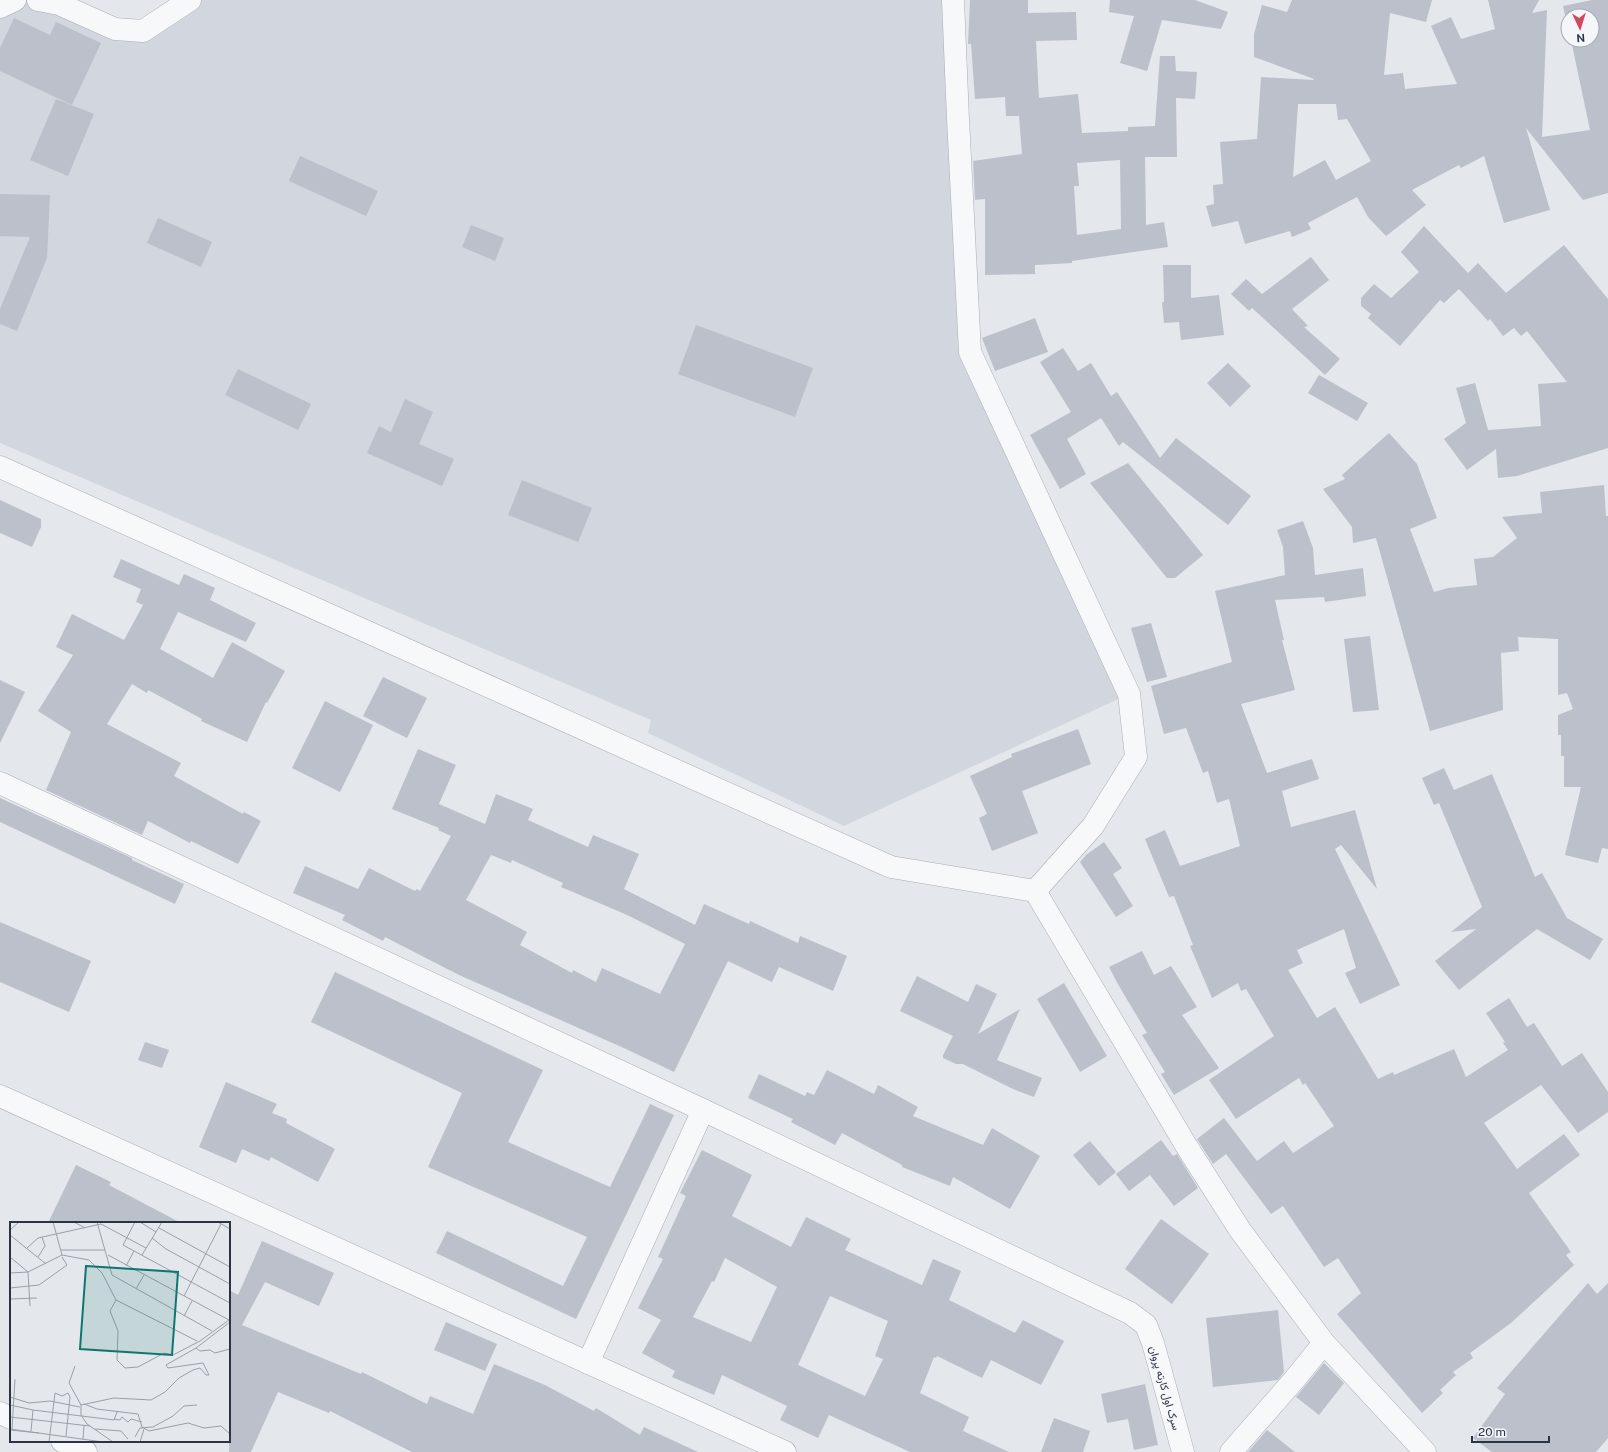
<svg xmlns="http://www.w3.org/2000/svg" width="1608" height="1452" font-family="'Public Sans',Vazirmatn,sans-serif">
<rect width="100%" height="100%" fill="#e4e7ec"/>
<path fill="#d2d6de" d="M 15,0 L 38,0 L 143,31 L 190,0 L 953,0 L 970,352 L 1129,694 L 844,826 L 648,733 L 651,720 L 0,443 L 0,7 Z"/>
<g fill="#bbc0ca" fill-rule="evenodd">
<path d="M 970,0 L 1028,0 L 1028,13 L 1076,12 L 1077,40 L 1036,41 L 1039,98 L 1078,94 L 1082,133 L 1128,131 L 1128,127 L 1155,126 L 1160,56 L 1175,56 L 1176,71 L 1197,72 L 1195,99 L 1176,98 L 1177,157 L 1145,157 L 1146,225 L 1164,222 L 1168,247 L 1072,261 L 1072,263 L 1035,265 L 1035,274 L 985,275 L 985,199 L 975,200 L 973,161 L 1022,154 L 1019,116 L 1006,116 L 1005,97 L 975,99 L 971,44 L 968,44 ZM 1120,160 L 1121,229 L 1077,235 L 1074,186 L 1079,186 L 1077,163 Z"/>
<path d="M 1110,0 L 1195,0 L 1228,12 L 1221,29 L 1162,20 L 1147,71 L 1120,63 L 1134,16 L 1109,12 Z"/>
<path d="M 1292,0 L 1432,0 L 1426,22 L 1390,13 L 1384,75 L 1403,73 L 1405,89 L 1457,84 L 1431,26 L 1451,17 L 1461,39 L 1495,29 L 1488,0 L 1539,0 L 1532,13 L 1547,10 L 1542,137 L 1590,130 L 1571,40 L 1592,40 L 1592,16 L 1568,16 L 1568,28 L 1563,6 L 1592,0 L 1608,0 L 1608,193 L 1583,200 L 1526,128 L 1550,210 L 1504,223 L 1484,156 L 1461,168 L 1459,165 L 1412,190 L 1426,205 L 1386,236 L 1368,217 L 1357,197 L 1308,223 L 1311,229 L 1292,237 L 1290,231 L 1245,244 L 1238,221 L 1212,227 L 1206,206 L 1214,204 L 1213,185 L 1223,184 L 1220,142 L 1257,139 L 1261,77 L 1313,80 L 1314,79 L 1254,57 L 1254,34 L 1262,5 L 1287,12 ZM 1298,104 L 1336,104 L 1338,120 L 1347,119 L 1371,161 L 1336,180 L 1325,160 L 1293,177 Z"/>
<path d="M 14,18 L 50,35 L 56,22 L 101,43 L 72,105 L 0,71 L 0,48 Z"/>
<path d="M 56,99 L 94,114 L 68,176 L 30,160 Z"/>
<path d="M 300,156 L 378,191 L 366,216 L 289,181 Z"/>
<path d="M 0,194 L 50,195 L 47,258 L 17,331 L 0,324 L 0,309 L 30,237 L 0,236 Z"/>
<path d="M 158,218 L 212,242 L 201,267 L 147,243 Z"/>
<path d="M 471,225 L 504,238 L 495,261 L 462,247 Z"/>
<path d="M 1424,226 L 1468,273 L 1478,263 L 1506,293 L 1564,245 L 1608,299 L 1608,448 L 1517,476 L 1498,478 L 1496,449 L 1467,470 L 1444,439 L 1466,423 L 1456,388 L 1475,383 L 1488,430 L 1541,426 L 1538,384 L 1567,382 L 1527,331 L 1521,336 L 1514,328 L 1503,336 L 1490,319 L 1488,321 L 1459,289 L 1444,303 L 1440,300 L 1400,346 L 1368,318 L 1371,314 L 1361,306 L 1361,298 L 1374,284 L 1391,298 L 1419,272 L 1401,252 Z"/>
<path d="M 1311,257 L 1329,280 L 1292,309 L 1308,326 L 1304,327 L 1340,359 L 1325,375 L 1252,308 L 1249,311 L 1231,294 L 1246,279 L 1262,294 Z"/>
<path d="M 1163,265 L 1191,265 L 1191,298 L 1219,295 L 1224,335 L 1181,340 L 1179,322 L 1164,323 L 1162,302 L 1164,302 Z"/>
<path d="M 1035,318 L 1048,352 L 995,371 L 982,338 Z"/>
<path d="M 696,325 L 813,368 L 795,417 L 678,374 Z"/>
<path d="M 1063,348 L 1078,371 L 1091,363 L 1111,396 L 1117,392 L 1160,458 L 1176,438 L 1251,496 L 1228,525 L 1123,442 L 1119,446 L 1101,418 L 1067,439 L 1086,474 L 1060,489 L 1030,435 L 1071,412 L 1040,362 Z"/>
<path d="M 1228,363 L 1251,386 L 1230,407 L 1207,383 Z"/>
<path d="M 238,369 L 311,404 L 298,430 L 225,395 Z"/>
<path d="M 1319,375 L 1368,403 L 1357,421 L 1308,393 Z"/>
<path d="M 405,399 L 433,412 L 419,444 L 454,459 L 442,486 L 367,453 L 379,426 L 391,432 Z"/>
<path d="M 1389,433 L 1417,464 L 1437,518 L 1410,529 L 1434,592 L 1448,588 L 1477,585 L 1474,559 L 1493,557 L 1517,538 L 1502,517 L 1542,513 L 1540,492 L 1604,485 L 1606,516 L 1608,516 L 1608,849 L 1602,848 L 1598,863 L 1565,855 L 1581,787 L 1564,787 L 1564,756 L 1561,756 L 1561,735 L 1558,735 L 1558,715 L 1573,709 L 1567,693 L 1558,695 L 1558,639 L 1518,637 L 1519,651 L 1501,653 L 1503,710 L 1430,731 L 1376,538 L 1353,543 L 1352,527 L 1323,489 L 1345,479 L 1342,475 Z"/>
<path d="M 1128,463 L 1203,555 L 1175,578 L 1167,578 L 1090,483 Z"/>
<path d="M 522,480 L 592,508 L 578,542 L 508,515 Z"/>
<path d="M 0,500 L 41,519 L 41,527 L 32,547 L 0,533 Z"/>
<path d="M 1303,521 L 1313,548 L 1315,575 L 1363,568 L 1366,596 L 1325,602 L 1324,597 L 1275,600 L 1284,640 L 1282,640 L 1295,690 L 1241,704 L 1267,773 L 1312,759 L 1319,779 L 1282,791 L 1291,827 L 1355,810 L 1377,889 L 1341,845 L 1335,849 L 1400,985 L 1360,1004 L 1345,973 L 1356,968 L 1344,929 L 1297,950 L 1303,963 L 1288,970 L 1317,1018 L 1335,1007 L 1378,1079 L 1393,1072 L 1394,1075 L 1454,1049 L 1466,1077 L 1508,1050 L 1503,1043 L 1505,1042 L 1486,1013 L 1509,998 L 1527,1027 L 1534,1023 L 1562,1066 L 1582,1053 L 1608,1092 L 1608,1112 L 1578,1133 L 1541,1085 L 1484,1123 L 1517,1169 L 1564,1134 L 1580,1155 L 1529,1193 L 1571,1252 L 1566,1255 L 1574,1265 L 1511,1323 L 1470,1353 L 1473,1358 L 1453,1372 L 1456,1375 L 1440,1390 L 1443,1393 L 1422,1413 L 1337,1314 L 1361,1293 L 1338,1258 L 1324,1267 L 1283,1206 L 1271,1214 L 1226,1154 L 1213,1164 L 1197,1139 L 1224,1118 L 1257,1161 L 1284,1141 L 1293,1153 L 1334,1126 L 1305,1083 L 1303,1085 L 1299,1078 L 1236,1119 L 1209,1080 L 1274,1036 L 1246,989 L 1241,991 L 1238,983 L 1212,998 L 1190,946 L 1193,945 L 1174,896 L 1169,897 L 1145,839 L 1165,830 L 1180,866 L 1240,846 L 1229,799 L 1217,803 L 1208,771 L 1203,773 L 1186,728 L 1164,734 L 1151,686 L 1232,662 L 1215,591 L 1285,575 L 1283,547 L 1277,530 Z"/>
<path d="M 121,559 L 179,585 L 184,574 L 215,588 L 210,600 L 256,623 L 246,642 L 178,612 L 160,649 L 213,678 L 232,642 L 285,671 L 267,703 L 266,702 L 247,742 L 201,721 L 202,719 L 148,690 L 147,693 L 132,684 L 107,724 L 181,763 L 174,776 L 243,814 L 244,812 L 261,821 L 238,864 L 191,841 L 190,843 L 148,821 L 142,835 L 46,790 L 71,732 L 38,711 L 73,655 L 56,647 L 72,614 L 124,640 L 143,605 L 136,602 L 141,589 L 113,577 Z"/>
<path d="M 1151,623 L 1167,677 L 1147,682 L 1131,628 Z"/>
<path d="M 1370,636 L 1379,710 L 1353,712 L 1344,639 Z"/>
<path d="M 383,677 L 427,698 L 407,738 L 363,716 Z"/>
<path d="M 0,680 L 25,692 L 0,743 Z"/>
<path d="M 325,701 L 373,725 L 340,792 L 292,768 Z"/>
<path d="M 1078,729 L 1091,764 L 1022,791 L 1038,833 L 992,851 L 979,818 L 987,814 L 970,776 L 1012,757 L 1011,754 Z"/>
<path d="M 418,749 L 456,765 L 439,804 L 485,824 L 496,794 L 533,809 L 528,820 L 588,847 L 593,835 L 639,854 L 624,889 L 695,925 L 704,904 L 749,924 L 750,921 L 798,943 L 800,936 L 847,956 L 833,991 L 779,967 L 772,982 L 728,961 L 674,1072 L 626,1049 L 459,975 L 385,937 L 383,941 L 342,920 L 345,915 L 293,893 L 305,866 L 358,889 L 369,868 L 415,891 L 417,889 L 420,891 L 451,836 L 438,830 L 439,828 L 392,809 ZM 491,855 L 511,863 L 512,860 L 563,883 L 561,887 L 625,914 L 685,944 L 660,994 L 602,968 L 596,982 L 573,970 L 572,973 L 520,945 L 527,932 L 466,900 Z"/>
<path d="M 1444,768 L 1454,790 L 1492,774 L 1535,877 L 1542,873 L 1567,918 L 1603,939 L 1590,960 L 1537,929 L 1459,990 L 1435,961 L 1476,929 L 1451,932 L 1482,907 L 1439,803 L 1434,805 L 1422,778 Z"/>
<path d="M 0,798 L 132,858 L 132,860 L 184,884 L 175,904 L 0,822 Z"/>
<path d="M 1104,842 L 1122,868 L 1113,874 L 1133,906 L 1116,917 L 1080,862 L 1086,855 Z"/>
<path d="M 0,922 L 91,961 L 69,1012 L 0,982 Z"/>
<path d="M 1142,951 L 1154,975 L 1171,966 L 1197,1007 L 1182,1015 L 1219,1068 L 1174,1095 L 1161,1074 L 1165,1072 L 1142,1035 L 1147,1033 L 1119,986 L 1109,967 Z"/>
<path d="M 335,972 L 543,1070 L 508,1142 L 610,1187 L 650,1104 L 674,1115 L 576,1319 L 436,1253 L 447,1231 L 563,1286 L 587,1237 L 428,1167 L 462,1093 L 311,1022 Z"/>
<path d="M 917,976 L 968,1002 L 976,984 L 997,994 L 978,1034 L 1020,1009 L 997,1060 L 1042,1078 L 1034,1097 L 1013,1089 L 963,1064 L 956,1064 L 943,1058 L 943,1055 L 953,1036 L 900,1011 Z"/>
<path d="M 1064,983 L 1107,1056 L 1080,1072 L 1037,999 Z"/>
<path d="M 145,1042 L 169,1050 L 162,1068 L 138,1060 Z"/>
<path d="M 827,1070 L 874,1094 L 878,1085 L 918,1107 L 913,1116 L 983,1145 L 992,1128 L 1040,1156 L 1010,1209 L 953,1177 L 950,1186 L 902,1167 L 902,1165 L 842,1133 L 835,1145 L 791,1122 L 793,1119 L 748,1098 L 759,1074 L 805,1096 L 807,1092 L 814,1095 Z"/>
<path d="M 226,1082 L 277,1104 L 272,1113 L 287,1119 L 286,1123 L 335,1149 L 318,1182 L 271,1157 L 269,1161 L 242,1149 L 236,1163 L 199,1147 Z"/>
<path d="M 1161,1140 L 1173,1156 L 1177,1154 L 1198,1188 L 1174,1206 L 1150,1175 L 1129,1191 L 1116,1174 Z"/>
<path d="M 1090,1141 L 1116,1172 L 1099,1186 L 1073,1155 Z"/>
<path d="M 702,1150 L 752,1175 L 732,1216 L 791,1247 L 806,1217 L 851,1239 L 845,1250 L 922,1285 L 933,1259 L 961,1271 L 949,1300 L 1015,1333 L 1023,1320 L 1064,1341 L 1041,1385 L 991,1360 L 982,1378 L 937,1356 L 936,1358 L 934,1357 L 920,1393 L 969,1417 L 963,1431 L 1009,1452 L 910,1452 L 829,1415 L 818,1438 L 780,1420 L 787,1406 L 722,1375 L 714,1395 L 672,1377 L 675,1371 L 642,1353 L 661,1320 L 638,1308 L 663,1259 L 658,1257 L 686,1196 L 680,1193 ZM 725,1258 L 777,1287 L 751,1342 L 693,1317 L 712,1281 L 714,1282 ZM 830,1296 L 888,1321 L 875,1356 L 883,1359 L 865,1396 L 798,1365 Z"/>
<path d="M 76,1165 L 111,1182 L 109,1185 L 181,1223 L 48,1223 Z"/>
<path d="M 1161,1219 L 1209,1254 L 1172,1304 L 1125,1269 Z"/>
<path d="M 262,1241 L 334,1273 L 319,1306 L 265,1282 L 242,1325 L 361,1374 L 362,1372 L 427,1404 L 430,1396 L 473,1414 L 494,1364 L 545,1385 L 594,1411 L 596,1408 L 640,1435 L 644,1427 L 698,1452 L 412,1452 L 330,1411 L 329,1413 L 278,1392 L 251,1452 L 229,1452 L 229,1290 L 238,1295 Z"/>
<path d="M 1588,1283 L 1597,1294 L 1608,1283 L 1608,1438 L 1596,1452 L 1492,1452 L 1473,1438 L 1505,1394 L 1497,1388 Z"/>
<path d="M 1278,1310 L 1284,1372 L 1278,1380 L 1213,1387 L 1206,1318 Z"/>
<path d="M 446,1322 L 497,1344 L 485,1371 L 434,1350 Z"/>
<path d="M 1324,1363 L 1344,1383 L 1319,1415 L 1296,1397 Z"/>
<path d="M 1145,1384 L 1158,1445 L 1134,1450 L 1128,1419 L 1107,1423 L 1101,1394 Z"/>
<path d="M 1054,1418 L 1090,1431 L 1083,1452 L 1041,1452 Z"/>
<path d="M 1267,1430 L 1295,1452 L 1248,1452 Z"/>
</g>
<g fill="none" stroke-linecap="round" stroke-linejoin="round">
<defs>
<g id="minor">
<path d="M 38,0 L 59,4 L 115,29 L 143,31 L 190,0"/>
<path d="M 953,0 L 958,119 L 970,352 L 1129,694 L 1136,757 L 1093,826 L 1035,891"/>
<path d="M 0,7 L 15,0"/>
<path d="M 0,467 L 891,867 L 1035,891 L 1187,1147 L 1240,1230 L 1324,1343 L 1425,1452"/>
<path d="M 0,783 L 703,1110 L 1130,1313 L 1146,1325 L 1153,1343 L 1183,1452"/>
<path d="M 0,1096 L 785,1452"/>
<path d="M 588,1363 L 703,1110"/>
<path d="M 0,1413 L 11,1418"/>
<path d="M 62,1441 L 86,1452"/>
<path d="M 1231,1452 L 1294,1380 L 1324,1343"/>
</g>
</defs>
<use href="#minor" stroke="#a9aeb7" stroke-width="23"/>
<use href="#minor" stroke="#f7f8fa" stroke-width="22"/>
</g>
<g text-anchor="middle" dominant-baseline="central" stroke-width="3" stroke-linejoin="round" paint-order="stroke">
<g font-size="11" fill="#2b3445" stroke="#f4f6f9">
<text transform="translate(1165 1388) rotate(74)">سرک اول کارته پروان</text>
</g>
</g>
<g transform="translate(10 1222)">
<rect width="220" height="220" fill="#e4e7ec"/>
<path fill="none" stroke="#9a9fa9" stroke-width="1" d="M 64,0 L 75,6M 87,0 L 102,53 L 202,109M 125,0 L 113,23 L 220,81M 130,0 L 146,10M 208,0 L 220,7M 149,6 L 220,45M 0,8 L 9,0M 0,13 L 36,42M 142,16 L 156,27 L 220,62M 16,27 L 28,16 L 91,2 L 136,26M 51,28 L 95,28M 52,33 L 79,38 L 92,51 L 106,78 L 187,119M 98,33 L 219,98M 132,33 L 152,0M 0,35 L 18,50 L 20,84M 28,35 L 35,24 L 32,15M 116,44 L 124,29M 0,51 L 18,50 L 52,33 L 43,0M 0,66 L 29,63 L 57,43 L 52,35M 126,67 L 134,53M 174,74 L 211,2M 0,77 L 27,76M 106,78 L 100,89 L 108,109 L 107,138 L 115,146 L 128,145 L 154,131 L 163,133 L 190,119 L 219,98M 174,94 L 182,79M 186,126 L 190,129 L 200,128 L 205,131 L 220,127M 65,144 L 59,161 L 71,183M 0,175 L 19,181 L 40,179 L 70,185M 74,182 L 87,187 L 128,192 L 132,205 L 139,209 L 178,201 L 194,206 L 211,204 L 220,212M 0,183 L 23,188 L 104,198 L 107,190M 0,195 L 80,204M 104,197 L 110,198 L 112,195 L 118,200 L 121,197 L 132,200M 0,207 L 93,220M 2,207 L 5,157M 85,207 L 111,209 L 118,217M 0,208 L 29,211M 21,209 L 23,188M 125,215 L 130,206 L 143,205 L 163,194 L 174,184 L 187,183M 73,217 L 74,204M 39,220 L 45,171 L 52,174 L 58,171 L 60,175 L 56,214M 103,220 L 77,202 L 71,193 L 71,183 L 104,176 L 141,178 L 155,170 L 169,156 L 183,148 L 190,146 L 196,153 L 199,153 L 193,141 L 158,146 L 156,143 L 186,126 L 220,100M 130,220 L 134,207"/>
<path fill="#0f766e" fill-opacity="0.15" stroke="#0f766e" stroke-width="2" d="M 76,44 L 168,50 L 162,133 L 70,127 Z"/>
<rect width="220" height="220" fill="none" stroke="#2b3445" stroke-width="2"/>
</g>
<g transform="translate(1580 28) rotate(176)"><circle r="19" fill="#f4f6f9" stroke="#a4a8b1"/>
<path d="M0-3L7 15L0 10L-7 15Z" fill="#d1495b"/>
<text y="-6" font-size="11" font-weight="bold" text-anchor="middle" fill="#2b3445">N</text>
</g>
<path d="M1472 1436v6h77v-6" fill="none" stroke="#2b3445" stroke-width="2"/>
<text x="1478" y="1436" font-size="12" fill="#2b3445" stroke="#f4f6f9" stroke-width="3" paint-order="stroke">20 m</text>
</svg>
